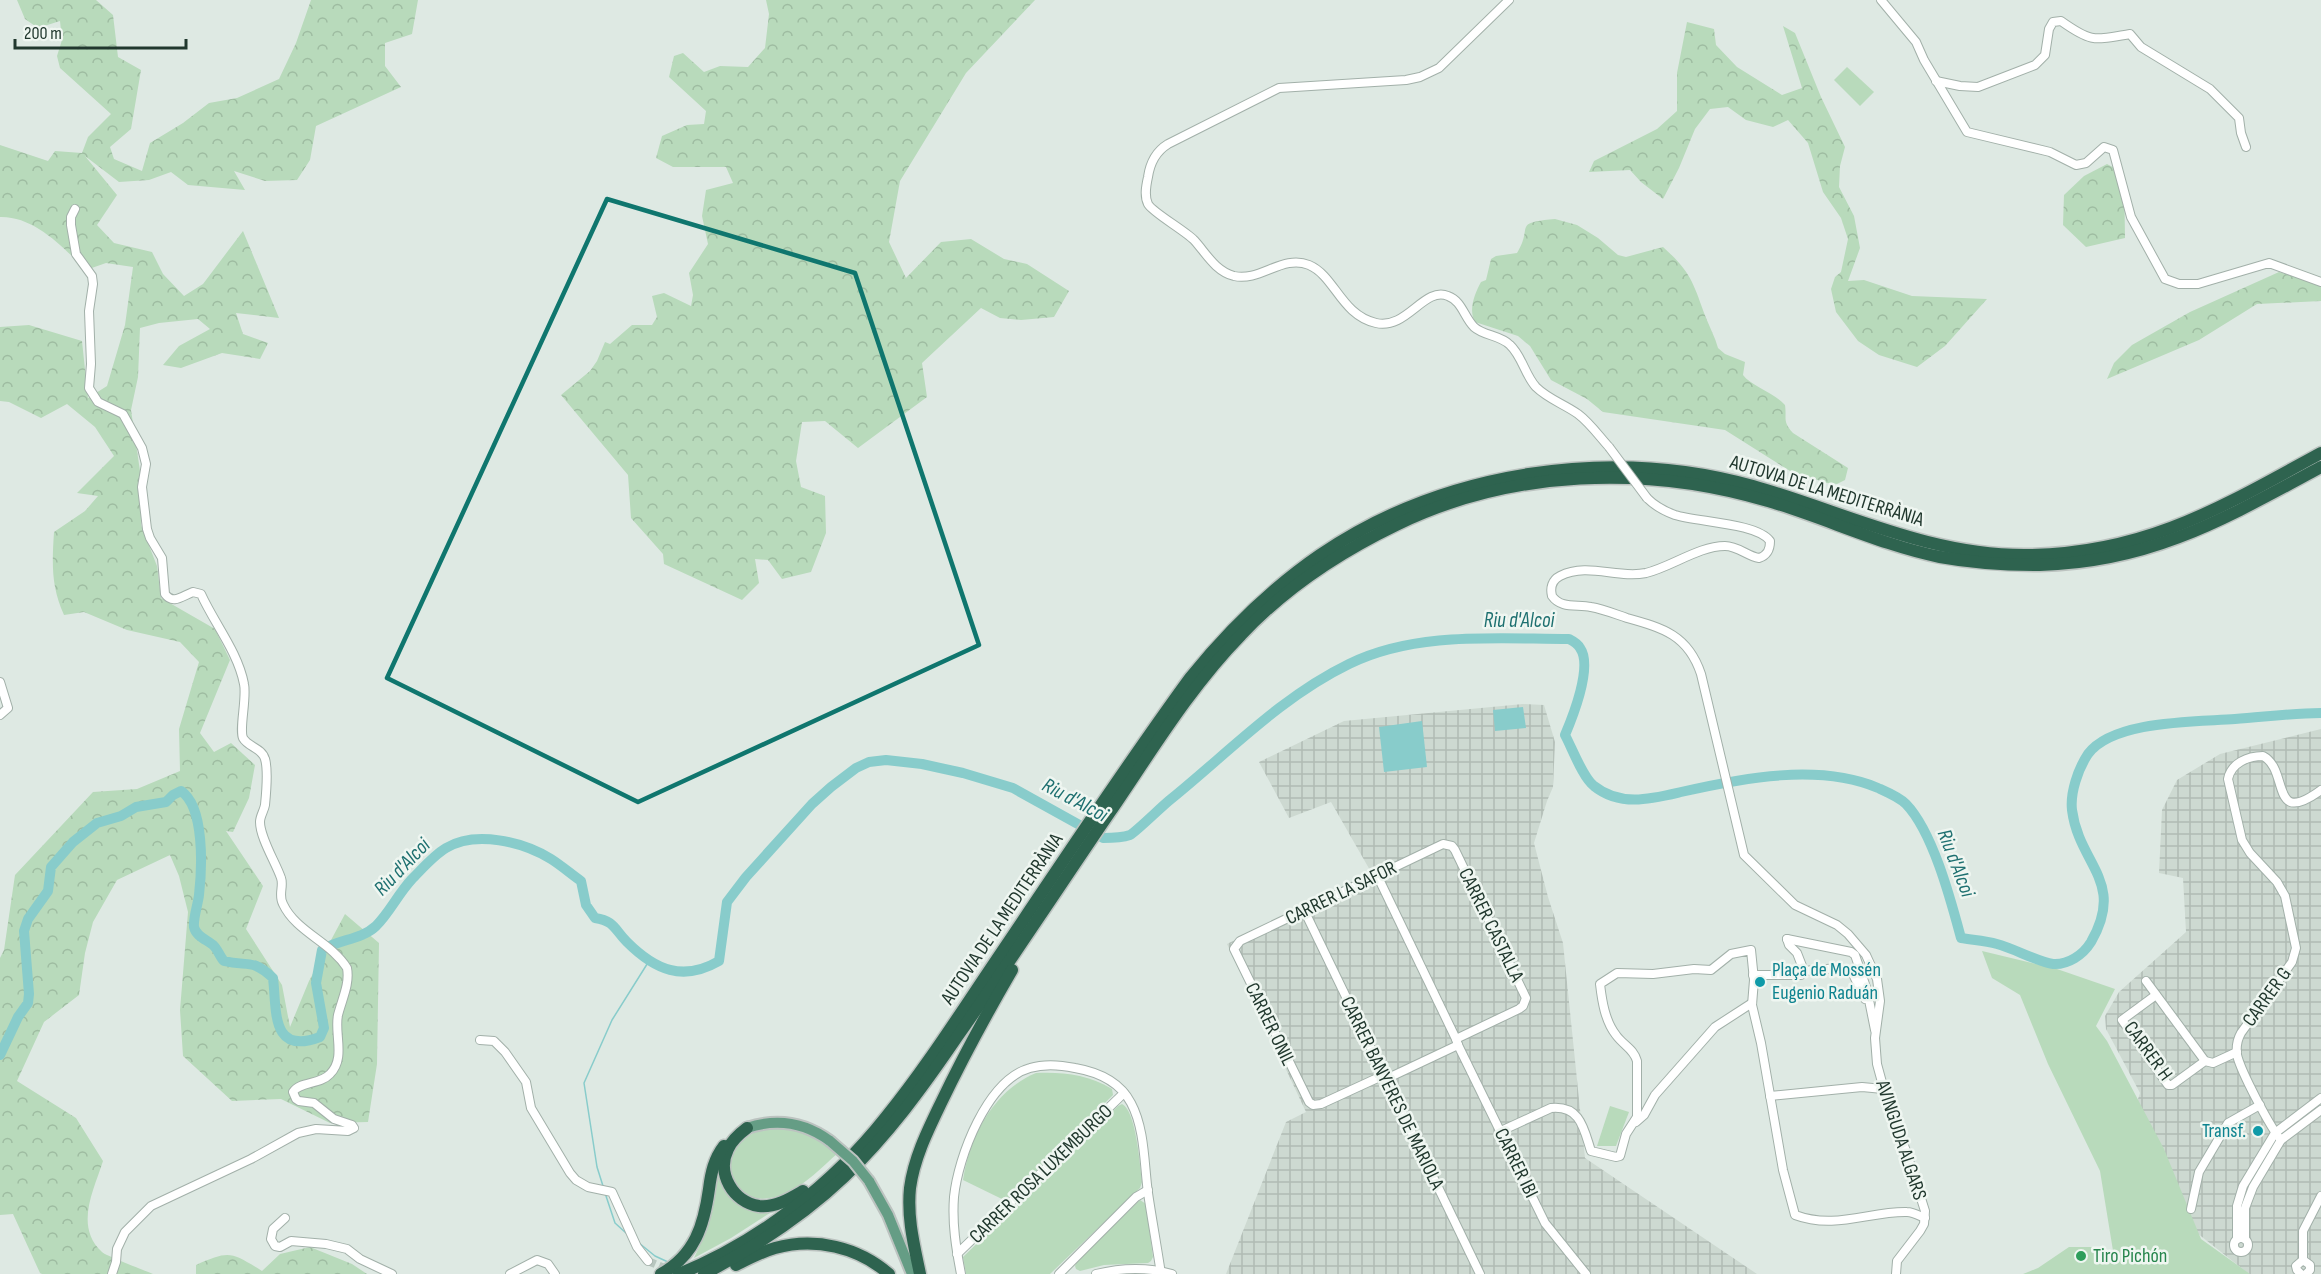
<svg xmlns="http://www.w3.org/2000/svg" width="2321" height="1274" font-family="'Sofia Sans Condensed',sans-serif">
<defs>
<pattern id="industrial-grid" width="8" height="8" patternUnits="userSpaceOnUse" patternTransform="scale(1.5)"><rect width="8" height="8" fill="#cdd9d1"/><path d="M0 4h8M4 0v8" fill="none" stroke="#b0bbb4"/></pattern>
<pattern id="forest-crowns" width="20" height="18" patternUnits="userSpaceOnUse" patternTransform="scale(1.5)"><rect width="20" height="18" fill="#b8dabb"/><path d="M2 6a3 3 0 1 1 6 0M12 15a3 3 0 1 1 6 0" fill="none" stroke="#9ebca1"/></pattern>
</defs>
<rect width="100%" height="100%" fill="#dee9e3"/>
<g fill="url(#industrial-grid)">
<path d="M 1523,704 L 1544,705 L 1555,742 L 1553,787 L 1547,801 L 1534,843 L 1548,897 L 1563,943 L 1585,1158 L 1757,1274 L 1226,1274 L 1286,1122 L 1306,1112 L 1227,944 L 1371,872 L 1331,802 L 1289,818 L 1259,762 L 1344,721 Z"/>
<path d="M 2321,729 L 2321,1274 L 2249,1274 L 2197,1233 L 2135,1108 L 2140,1093 L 2106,1029 L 2105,1016 L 2119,992 L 2186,932 L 2183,878 L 2159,873 L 2162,810 L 2177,780 L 2220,754 Z"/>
</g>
<g fill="#b8dabb">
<path d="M 1847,67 L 1874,92 L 1860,106 L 1834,80 Z"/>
<path d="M 1982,951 L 2057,969 L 2115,989 L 2096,1026 L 2107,1041 L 2164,1149 L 2201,1239 L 2250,1274 L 2023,1274 L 2038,1268 L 2069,1247 L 2099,1247 L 2115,1263 L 2100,1171 L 2048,1064 L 2020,995 L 1992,978 Z"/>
<path d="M 1036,1073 C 1063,1072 1087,1074 1112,1089 L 1113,1095 L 1006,1201 L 963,1180 C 969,1137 994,1090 1036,1073 Z"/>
<path d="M 1122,1104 C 1136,1110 1140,1166 1142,1182 L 1140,1188 L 1050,1274 L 966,1274 L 963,1257 L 1118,1106 Z"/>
<path d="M 1610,1106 L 1629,1112 L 1616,1146 L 1597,1146 Z"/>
<path d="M 765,1128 L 797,1128 L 827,1144 L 838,1153 C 822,1167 806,1184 787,1193 C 727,1219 706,1148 765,1128 Z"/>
<path d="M 717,1169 C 721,1199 744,1214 773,1211 L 731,1238 L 694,1258 L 706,1232 L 713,1209 L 710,1206 Z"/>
<path d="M 1140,1200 L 1146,1204 L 1153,1257 L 1151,1261 L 1148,1263 L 1104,1265 L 1080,1271 L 1076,1269 L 1075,1266 L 1077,1261 Z"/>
</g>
<g fill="url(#forest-crowns)">
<path d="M 17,0 L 96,0 L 113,15 L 118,57 L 141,70 L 131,129 L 110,147 L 114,159 L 142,171 L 150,143 L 183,123 L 209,103 L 237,98 L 279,79 L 296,43 L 311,0 L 418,0 L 412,34 L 385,43 L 385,66 L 401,87 L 316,126 L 310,160 L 297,180 L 265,181 L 234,171 L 245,190 L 188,185 L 171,172 L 149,180 L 119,182 L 85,156 L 117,195 L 97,225 L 114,243 L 152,252 L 163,274 L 184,296 L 203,284 L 243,231 L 279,318 L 236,313 L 243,334 L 268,343 L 260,359 L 222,353 L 181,368 L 163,365 L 179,346 L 210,329 L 198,319 L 159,323 L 140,328 L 138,377 L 131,410 L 140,471 L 141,525 L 157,566 L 161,598 L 215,629 L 230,660 L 200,733 L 214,752 L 231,743 L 255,765 L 249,798 L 233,832 L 226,831 L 263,886 L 246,929 L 282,985 L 290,1027 L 309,981 L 345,914 L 379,943 L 377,1064 L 368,1122 L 330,1123 L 281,1099 L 232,1101 L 183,1056 L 180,1010 L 188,912 L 179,876 L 170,855 L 117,880 L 93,922 L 85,953 L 79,995 L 44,1022 L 17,1081 L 76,1118 L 103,1161 C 94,1190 74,1226 102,1252 C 106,1256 144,1270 153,1274 L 42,1274 L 40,1273 L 13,1214 L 0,1215 L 0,958 L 4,950 L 15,875 L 93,792 L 137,789 L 180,771 L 179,729 L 199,662 L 180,642 L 127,630 L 84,612 L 64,615 C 51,586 52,564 54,532 L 85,511 L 98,496 L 77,493 L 114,456 L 95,427 L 67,404 L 41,418 L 9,402 L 0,401 L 0,327 L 29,325 L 82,341 L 88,398 L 107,386 L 125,325 L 133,267 L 106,263 L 86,270 C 63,247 34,216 0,217 L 0,145 L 48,161 L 55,151 L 82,153 L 88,137 L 111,114 L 60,68 L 57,56 L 62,40 L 60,21 L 38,28 L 25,19 Z"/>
<path d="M 766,0 L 1035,0 L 966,73 L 900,181 L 889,242 L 906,278 L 941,242 L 971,239 L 1004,259 L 1027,264 L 1069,291 L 1054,317 L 1021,320 L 1000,318 L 981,308 L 922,363 L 927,397 L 858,448 L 825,421 L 802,422 L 796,461 L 801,487 L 825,496 L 826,533 L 811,572 L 782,579 L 768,560 L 755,559 L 759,583 L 742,600 L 664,564 L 663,554 L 631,518 L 628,475 L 561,395 L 590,371 L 597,361 L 605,342 L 610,344 L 632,325 L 652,325 L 657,317 L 652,296 L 664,293 L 691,306 L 693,295 L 689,273 L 708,244 L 702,216 L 706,190 L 733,183 L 726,167 L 673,167 L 656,158 L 662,136 L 687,125 L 704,124 L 706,111 L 669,77 L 674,56 L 683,53 L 704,72 L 720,66 L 748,67 L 765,48 L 769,14 Z"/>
<path d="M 1687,22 L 1714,29 L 1716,45 L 1737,67 L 1782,95 L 1802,88 L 1783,26 L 1795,33 L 1821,97 L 1845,147 L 1840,166 L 1839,187 L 1854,216 L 1860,248 L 1848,281 L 1864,280 L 1912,296 L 1987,299 L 1945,346 L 1917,367 L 1879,355 L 1858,341 L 1836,312 L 1831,289 L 1835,277 L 1841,272 L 1848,239 L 1841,218 L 1823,192 L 1808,143 L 1788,120 L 1773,127 L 1746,120 L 1728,107 L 1710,109 L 1695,129 L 1679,168 L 1663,199 L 1641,182 L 1630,170 L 1589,172 L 1594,161 L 1657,129 L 1677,111 L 1677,73 Z"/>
<path d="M 2107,164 L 2124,173 L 2125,238 L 2086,247 L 2063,225 L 2064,195 L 2084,176 Z"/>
<path d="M 1555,219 L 1577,225 L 1598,238 L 1618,255 L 1626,257 L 1663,247 C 1692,273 1693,283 1706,318 C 1710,328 1715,337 1718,348 L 1725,354 L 1745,362 L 1743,375 C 1751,386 1773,392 1785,405 C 1787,419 1782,421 1793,433 L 1848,468 L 1845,480 L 1837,484 L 1827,483 L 1790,471 L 1725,430 L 1603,412 L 1587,399 L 1551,380 L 1530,346 L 1518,336 L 1475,322 C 1468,310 1475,293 1481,282 L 1486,280 L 1491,259 L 1496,256 L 1517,253 C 1534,226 1511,223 1555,219 Z"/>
<path d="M 2279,272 L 2321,285 L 2321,301 L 2257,304 L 2199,340 L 2107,379 L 2114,363 L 2132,345 L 2190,312 Z"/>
<path d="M 310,1247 L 352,1264 L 367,1274 L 196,1274 L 196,1265 C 230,1250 231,1252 262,1271 L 280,1254 Z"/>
</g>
<g fill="#88cccb">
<path d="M 1523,707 L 1526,728 L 1495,731 L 1493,710 Z"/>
<path d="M 1422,721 L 1427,767 L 1384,772 L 1379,727 Z"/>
</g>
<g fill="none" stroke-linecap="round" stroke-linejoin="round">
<g stroke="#88cccb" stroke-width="1.5">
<path d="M 603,1186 L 597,1167 L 584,1083 L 612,1020 L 649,961"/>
<path d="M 605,1193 L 615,1223 L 626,1233"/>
<path d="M 639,1243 L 655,1256 L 668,1262"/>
</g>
<path stroke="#88cccb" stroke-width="10" d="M 0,1055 L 18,1017 L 28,1003 L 29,994 L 24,931 L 28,919 L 48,891 L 51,867 L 73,842 L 97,823 L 121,816 L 136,807 L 166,802 L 173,795 L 181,791 C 205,807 202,869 199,895 C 198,904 193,918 194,927 C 196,937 208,940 214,946 C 218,950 220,957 224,961 C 248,967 252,958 273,978 C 277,1009 270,1056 320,1037 L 324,1028 L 316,983 L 322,950 C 339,939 361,940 376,926 C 390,912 398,894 412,879 C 422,869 434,855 446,848 C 476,830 523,842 551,859 C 562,866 571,874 581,881 L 586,905 L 595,918 C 615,921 614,929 627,942 C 655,970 683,982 719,961 L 727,902 L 746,877 L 812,804 L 831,787 L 856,768 L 869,762 L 886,760 L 922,764 L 963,773 L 1013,788 L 1103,838 C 1112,838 1121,838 1130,835 C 1137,831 1162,806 1171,799 C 1229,752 1281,697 1349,664 C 1416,631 1497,639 1569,639 C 1573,641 1578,644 1580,648 C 1593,666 1573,716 1565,735 C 1572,748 1583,778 1594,786 C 1620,807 1651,799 1681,792 C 1742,778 1819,763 1878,788 C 1887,792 1899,797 1906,804 C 1933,832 1951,901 1961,938 C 1973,940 1986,941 1997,944 C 2013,948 2038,962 2053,964 C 2068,965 2083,955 2091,942 C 2126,881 2079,865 2072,810 C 2070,793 2078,769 2088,754 C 2113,720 2196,722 2235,719 C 2264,717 2292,713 2321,713"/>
<path stroke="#b8c6bf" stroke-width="8" stroke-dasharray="8 4" stroke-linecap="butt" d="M 648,1261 L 669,1270"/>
<defs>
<g id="minor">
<path d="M 1509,0 L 1439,68 L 1420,77 L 1406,80 L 1279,88 L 1168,144 C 1155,152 1150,163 1148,177 C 1146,186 1144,196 1148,204 C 1152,212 1184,230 1194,240 C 1206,253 1215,271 1234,276 C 1260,282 1283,254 1309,265 C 1335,276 1341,315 1376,323 C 1407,330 1424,286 1448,296 C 1462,301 1464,317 1474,327 C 1484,336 1500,335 1510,345 C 1522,356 1525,375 1536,387 C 1548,399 1564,404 1578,414 C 1590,423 1599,436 1609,447"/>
<path d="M 1881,0 L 1916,42 L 1924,60 L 1967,132 L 2050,152 L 2076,165 L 2086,163 L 2104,147 L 2113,150 L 2131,217 L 2165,279 L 2179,284 L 2198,284 L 2269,263 L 2321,282"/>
<path d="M 1936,81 L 1960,86 L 1978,87 L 2035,65 L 2045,55 L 2049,29 L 2053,22 L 2061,21 C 2092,43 2094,40 2130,34 L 2141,47 L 2210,89 L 2239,118 L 2241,133 L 2246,147"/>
<path d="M 75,209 L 71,217 L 71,225 L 76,254 L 92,276 L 93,284 L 89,311 L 91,364 L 89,388 L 98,402 L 123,414 L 142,448 L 146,464 L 142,487 L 147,529 L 150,538 L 162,558 L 165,594 C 173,605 182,596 193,592 L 201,594 C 214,623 238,652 244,684 C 247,698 239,729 243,738 C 248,747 262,748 265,759 C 268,769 266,795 265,805 C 264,811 260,816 260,822 C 260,838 276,863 281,878 C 284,886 278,895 283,904 C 296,932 331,942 347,968 C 350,984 342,999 338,1015 C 334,1034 346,1058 330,1074 C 320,1085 300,1081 293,1092 L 296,1099 L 299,1101 L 314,1103 L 334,1119 L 352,1125 L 354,1128 L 348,1131 L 316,1129 L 298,1133 L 251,1159 L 151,1206 L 125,1232 L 117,1249 L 116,1262 L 112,1274"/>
<path d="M 1647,498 C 1655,506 1664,511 1675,515 C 1697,522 1757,523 1770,541 C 1770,549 1768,555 1759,558 C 1747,556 1738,546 1725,546 C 1699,546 1671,567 1646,573 C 1617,579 1588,562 1560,576 C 1552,580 1550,588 1552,596 C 1561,609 1577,604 1591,607 C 1603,609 1615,614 1627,618 C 1663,628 1688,635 1701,674 L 1744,855 L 1795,905 L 1837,925 L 1848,934 L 1866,955 L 1877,979 L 1880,1001 L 1875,1038 L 1877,1064 L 1886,1097 L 1906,1151 L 1925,1211 L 1924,1224 L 1920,1231 L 1897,1261 L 1896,1274"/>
<path d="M 0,682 L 8,708 L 0,715"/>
<path d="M 1377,875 L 1456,1039"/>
<path d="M 1305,912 L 1480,1274"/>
<path d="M 1787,939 L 1851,952 L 1855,955 L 1867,990 L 1875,1030"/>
<path d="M 1787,939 L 1789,945 L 1797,953 L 1804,971"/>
<path d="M 1753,975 L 1801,975 L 1804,971 L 1838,968 L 1853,974 L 1865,999"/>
<path d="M 2146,981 L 2205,1061"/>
<path d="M 2156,995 L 2122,1020 L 2168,1085 L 2172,1085 L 2205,1061 L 2213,1063 L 2237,1052"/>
<path d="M 480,1040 L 494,1041 L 505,1052 L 526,1082 L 531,1108 L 570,1173 L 576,1180 L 588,1187 L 612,1192 L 637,1247 L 648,1261"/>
<path d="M 1458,1045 L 1545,1223 L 1586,1274"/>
<path d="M 1384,1075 L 1321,1104 L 1313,1105 L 1309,1102 L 1234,949 L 1240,941 L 1443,844 L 1452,846 L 1455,850 L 1526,998 L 1523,1006 L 1519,1009 L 1456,1039 L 1458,1045"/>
<path d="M 1386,1079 L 1458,1045"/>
<path d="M 1770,1096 L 1862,1087 L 1883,1089"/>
<path d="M 1636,1122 L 1644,1115 L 1655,1095 L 1715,1027 L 1752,1003"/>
<path d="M 1501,1131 L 1551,1108 C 1581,1105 1584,1130 1591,1151 L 1616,1157 L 1620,1156 L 1626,1134 L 1637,1117 L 1637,1061 C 1634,1049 1623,1045 1616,1035 C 1605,1021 1602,1001 1600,984 L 1617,973 L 1653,974 L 1694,969 L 1711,970 L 1731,954 L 1751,950 L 1754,980 L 1752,1005 L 1761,1043 L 1783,1170 L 1795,1215 C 1835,1230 1870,1211 1907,1212 C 1913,1212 1920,1216 1925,1218"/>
<path d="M 2281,1140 C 2270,1127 2241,1072 2237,1055 C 2236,1047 2237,1040 2241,1033 L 2292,962 L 2296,948 L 2285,896 L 2277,882 L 2250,853 L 2242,840 L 2228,779 C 2231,763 2248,756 2263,756 C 2290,770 2269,828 2321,790"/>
<path d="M 2191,1209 L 2199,1172 L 2228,1123 L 2260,1105"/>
<path d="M 285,1218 L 273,1229 L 271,1239 L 275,1246 L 280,1247 L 291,1241 L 326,1244 L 347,1249 L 360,1259 L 392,1274"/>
<circle cx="2241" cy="1245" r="7"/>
<path d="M 2237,1239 L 2237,1206 L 2243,1186 L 2275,1133 L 2321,1098"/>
<path d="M 2245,1239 L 2245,1208 L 2253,1187 L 2281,1140 L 2321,1110"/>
<path d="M 957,1254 L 1124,1093"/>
<path d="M 2303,1260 L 2303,1231 L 2321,1196"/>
<path d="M 510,1274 L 537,1260 L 548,1264 L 555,1274"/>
<path d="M 961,1274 C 956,1248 952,1224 954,1197 C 958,1157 987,1080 1030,1068 C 1043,1064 1061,1065 1075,1068 C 1098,1072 1120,1082 1131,1103 C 1145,1129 1144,1164 1148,1193 C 1152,1220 1157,1247 1161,1274"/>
<path d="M 1059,1274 L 1136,1197 L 1148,1190"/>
<path d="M 1096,1274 C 1120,1268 1148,1267 1172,1274"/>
<path d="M 2301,1274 L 2297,1270 L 2296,1266 L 2303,1260 L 2310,1265 L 2310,1270 L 2306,1274"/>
</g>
<g id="major">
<path d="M 747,1128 C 777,1118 804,1122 830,1141"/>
<path d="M 869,1181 L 888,1215 L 912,1274"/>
</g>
<g id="highway">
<path d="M 747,1128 C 739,1134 732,1140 728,1149 C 716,1173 733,1202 759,1206 C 775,1208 791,1198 803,1191"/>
<path d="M 736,1265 C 748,1259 761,1252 775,1248 C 815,1237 858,1247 889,1274"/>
<path d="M 661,1274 C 695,1255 704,1225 709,1189 C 711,1173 714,1159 724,1146"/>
<path d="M 679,1274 C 759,1242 833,1184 886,1117 C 925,1069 958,1017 993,965 C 1058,869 1122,771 1190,678 C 1229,630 1269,590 1320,555 C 1443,471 1610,446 1753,486 C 1844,512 1930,556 2027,555 C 2145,554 2222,507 2321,453"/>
<path d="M 704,1274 C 755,1247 802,1217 844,1177 C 888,1135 923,1087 957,1037 C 1009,963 1059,887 1110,812 C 1151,752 1190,687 1241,635 C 1285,588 1338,553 1396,525 C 1511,469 1647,465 1768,501 C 1826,518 1881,545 1940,557 C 1973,563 2007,565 2040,565 C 2152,562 2226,518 2321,467"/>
<path d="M 920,1274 C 914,1245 907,1218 910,1188 C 914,1158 928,1130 941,1103 C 963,1057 987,1013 1012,970"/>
</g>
</defs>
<use href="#minor" stroke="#a2b0a9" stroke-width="10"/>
<use href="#major" stroke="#bcc3c0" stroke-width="14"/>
<use href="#highway" stroke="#bcc3c0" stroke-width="15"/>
<use href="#minor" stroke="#fff" stroke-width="8"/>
<use href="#major" stroke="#659d85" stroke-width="10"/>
<use href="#highway" stroke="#2e634f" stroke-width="12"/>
<defs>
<path id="minor-bridge" d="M 1609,447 L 1647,498"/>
<path id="major-bridge" d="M 830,1141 L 853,1161 L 869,1181"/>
</defs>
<use href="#minor-bridge" stroke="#a2b0a9" stroke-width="10" stroke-linecap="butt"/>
<use href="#major-bridge" stroke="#bcc3c0" stroke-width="14" stroke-linecap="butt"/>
<use href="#minor-bridge" stroke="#fff" stroke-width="8"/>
<use href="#major-bridge" stroke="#659d85" stroke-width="10"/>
</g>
<path fill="none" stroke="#0f766e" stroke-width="4.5" stroke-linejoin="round" d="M 607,199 L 855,273 L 979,645 L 638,802 L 387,678 Z"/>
<g fill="#0f9aa8" stroke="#eff6f1" stroke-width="2">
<circle cx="1760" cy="982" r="6"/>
<circle cx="2258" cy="1131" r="6"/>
</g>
<circle fill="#2e9e5b" stroke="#eff6f1" stroke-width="2" cx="2081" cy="1256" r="6"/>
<g text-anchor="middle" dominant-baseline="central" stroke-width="5" stroke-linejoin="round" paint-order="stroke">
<g font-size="20" fill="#21382e" stroke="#eff6f1">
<text transform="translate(1827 491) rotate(17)">AUTOVIA DE LA MEDITERRÀNIA</text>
<text transform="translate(1341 893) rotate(-26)">CARRER LA SAFOR</text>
<text transform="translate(1002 919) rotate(-56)">AUTOVIA DE LA MEDITERRÀNIA</text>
<text transform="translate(1491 925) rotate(64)">CARRER CASTALLA</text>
<text transform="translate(2267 997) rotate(-54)">CARRER G</text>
<text transform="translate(1270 1024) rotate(64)">CARRER ONIL</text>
<text transform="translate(2148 1051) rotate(54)">CARRER H</text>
<text transform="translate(1392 1093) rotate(64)">CARRER BANYERES DE MARIOLA</text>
<text transform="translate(1901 1140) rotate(72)">AVINGUDA ALGARS</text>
<text transform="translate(1516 1163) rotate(64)">CARRER IBI</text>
<text transform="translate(1041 1174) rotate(-44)">CARRER ROSA LUXEMBURGO</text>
</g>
<g font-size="20" fill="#0d838f" stroke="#eff6f1" text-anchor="start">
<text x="1772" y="970">Plaça de Mossén<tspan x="1772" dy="23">Eugenio Raduán</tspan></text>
<text x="2246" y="1131" text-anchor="end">Transf.</text>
</g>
<g font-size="20" fill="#27864d" stroke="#eff6f1" text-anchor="start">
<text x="2093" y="1256">Tiro Pichón</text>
</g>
<g font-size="21" font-style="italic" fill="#1e7070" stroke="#eff6f1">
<text x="1519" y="620">Riu d'Alcoi</text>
<text transform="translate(1075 800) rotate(28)">Riu d'Alcoi</text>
<text transform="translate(1956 863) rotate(69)">Riu d'Alcoi</text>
<text transform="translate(402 867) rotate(-46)">Riu d'Alcoi</text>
</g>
</g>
<path d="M15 39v9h171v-9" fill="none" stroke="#21382e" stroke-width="3"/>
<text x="24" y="39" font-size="18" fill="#21382e" stroke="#eff6f1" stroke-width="4.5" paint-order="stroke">200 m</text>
</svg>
